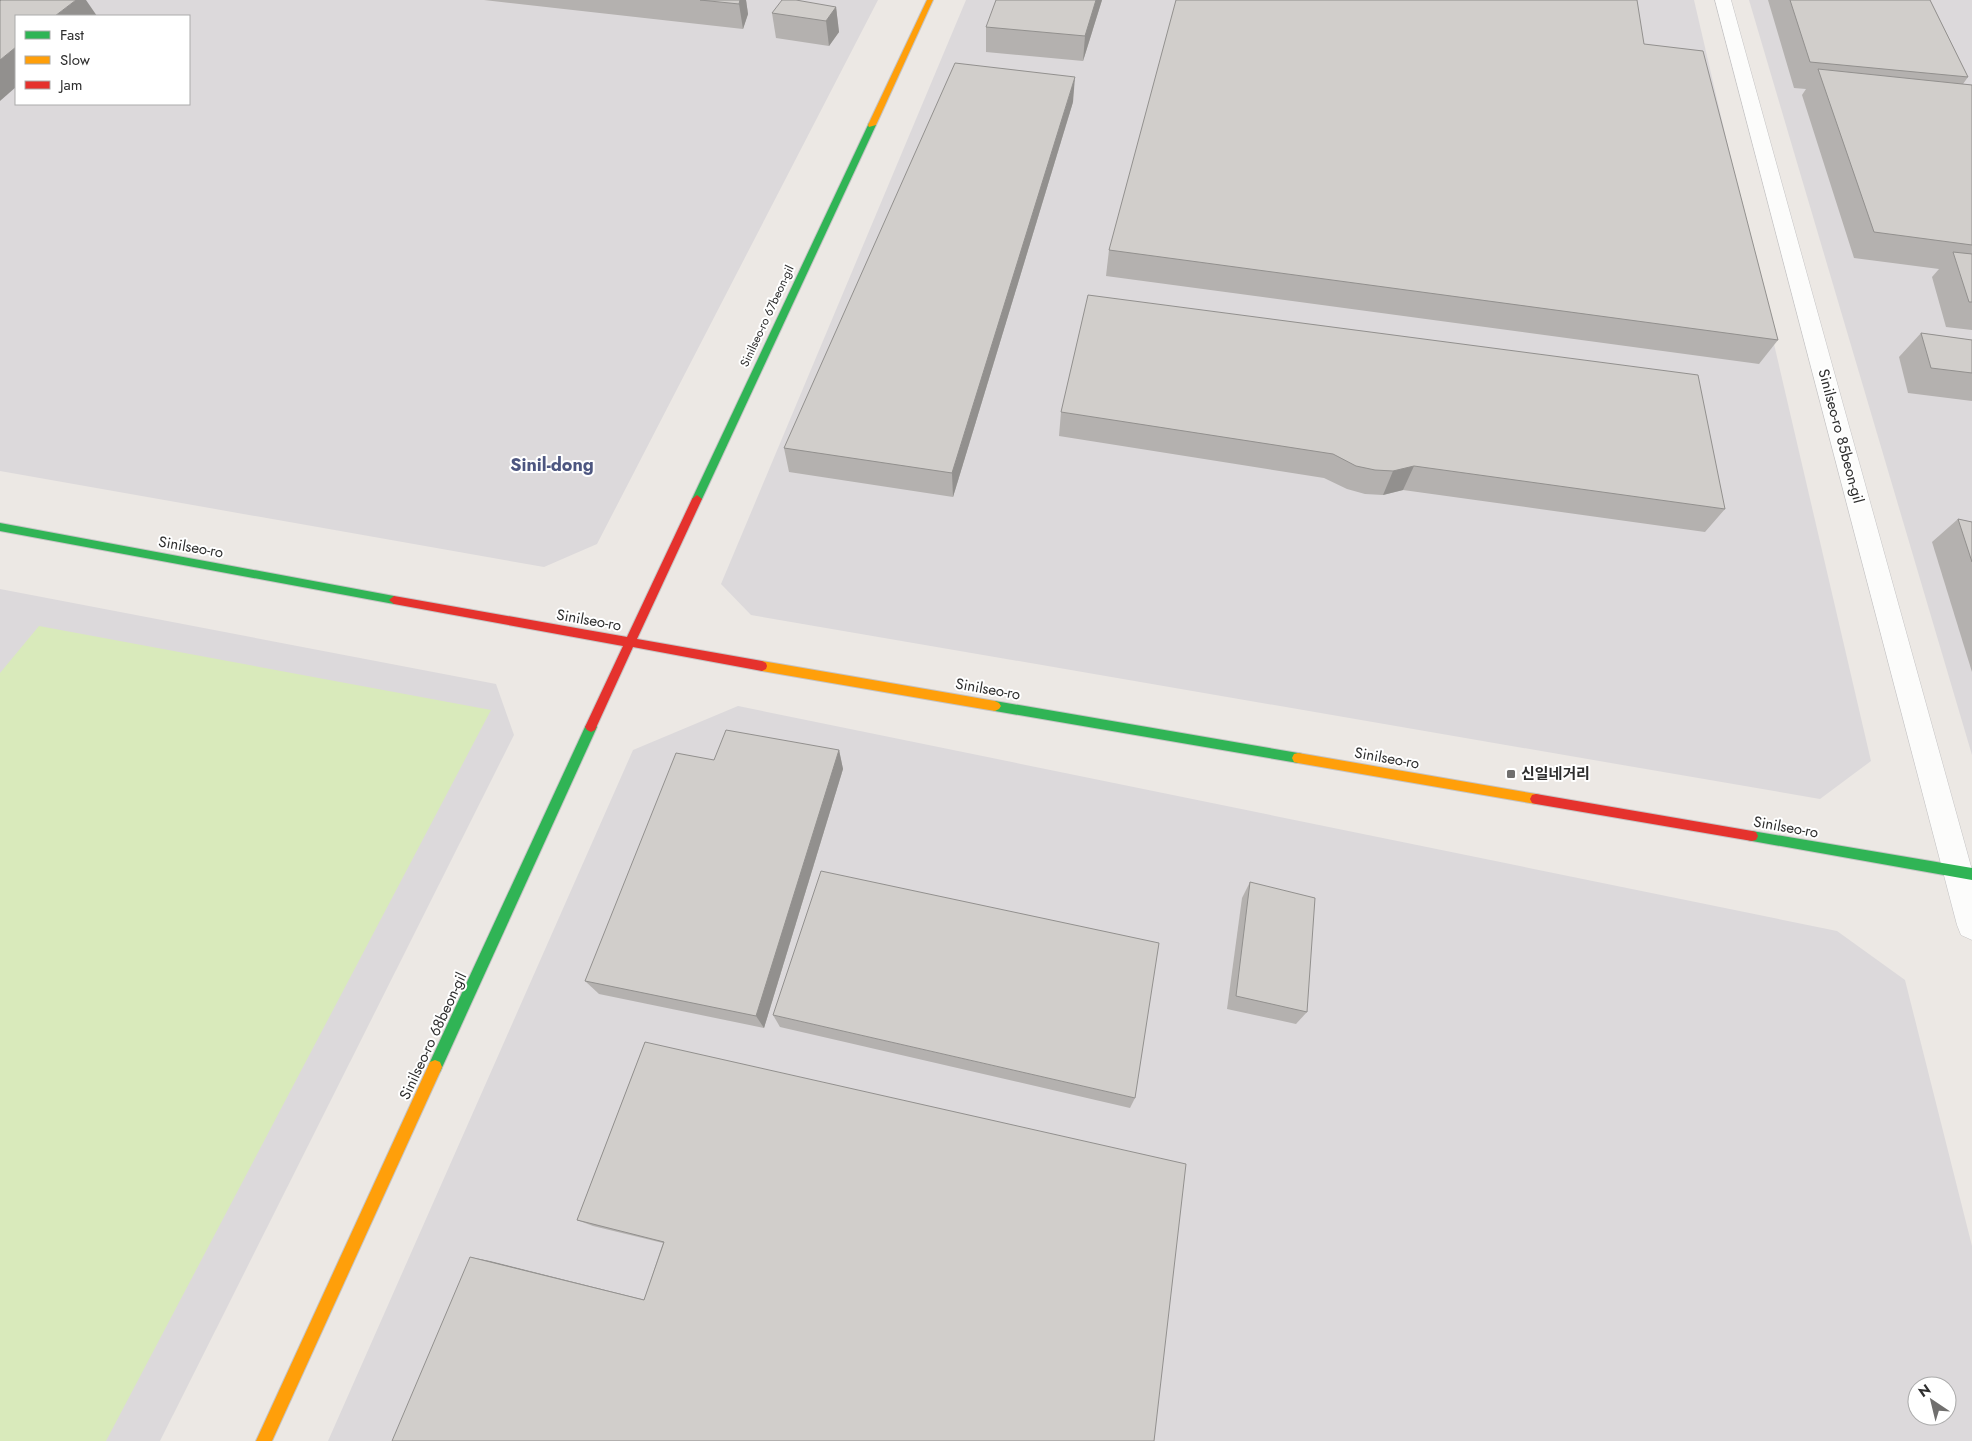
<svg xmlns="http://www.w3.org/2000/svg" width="1972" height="1441" font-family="Jost,'Noto Sans KR',sans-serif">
<rect width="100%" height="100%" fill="#ece8e4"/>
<g fill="#dcd9db" fill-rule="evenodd">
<path d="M 0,0 L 878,0 L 597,544 L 544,567 L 0,471 ZM 16,16 L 189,16 L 189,104 L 16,104 Z"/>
<path d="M 966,0 L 1694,0 L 1871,761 L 1820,799 L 751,615 L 721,584 Z"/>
<path d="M 1749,0 L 1972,0 L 1972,755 Z"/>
<path d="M 0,589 L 496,684 L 514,735 L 160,1441 L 0,1441 Z"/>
<path d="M 738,706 L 1837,931 L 1905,980 L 1972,1246 L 1972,1441 L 328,1441 L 633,750 ZM 1917,1386 L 1947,1386 L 1947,1416 L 1917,1416 Z"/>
</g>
<path fill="#d9eabb" d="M 39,626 L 491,710 L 106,1441 L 0,1441 L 0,673 Z"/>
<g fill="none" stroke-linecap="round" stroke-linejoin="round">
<defs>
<path id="street" d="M 1715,0 L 1731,0 L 1972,870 L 1972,940 L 1961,935 L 1957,925 Z"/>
<g id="fast">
<path d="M 869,123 L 876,125 L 702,499 L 697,503 L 694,502 L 692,499 Z"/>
<path d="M 0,523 L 394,596 L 399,600 L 394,604 L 0,531 Z"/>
<path d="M 995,701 L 1298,753 L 1302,754 L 1304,758 L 1302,762 L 1298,763 L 995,711 L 991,709 L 989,706 L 991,703 Z"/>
<path d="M 591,722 L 595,724 L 597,727 L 440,1072 L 435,1074 L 430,1072 L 428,1067 L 430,1062 L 585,727 L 587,724 Z"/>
<path d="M 1752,831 L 1972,868 L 1972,880 L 1752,841 L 1748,840 L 1746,836 L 1748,832 Z"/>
</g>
<g id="slow">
<path d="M 927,0 L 933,0 L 876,125 L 869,127 L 868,125 Z"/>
<path d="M 762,661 L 995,701 L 999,703 L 1001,706 L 999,709 L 995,711 L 762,671 L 758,669 L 757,666 L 758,663 Z"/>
<path d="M 1298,753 L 1536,794 L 1540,795 L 1542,799 L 1540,803 L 1536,804 L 1298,763 L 1294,762 L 1292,758 L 1294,754 Z"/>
<path d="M 435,1060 L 440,1062 L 442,1067 L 440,1072 L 272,1441 L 256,1441 L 430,1062 Z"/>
</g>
<g id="jam">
<path d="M 697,495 L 702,499 L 637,639 L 762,661 L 766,663 L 767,666 L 766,669 L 762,671 L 633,647 L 595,730 L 591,732 L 587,730 L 585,727 L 623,646 L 394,604 L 389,600 L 394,596 L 627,637 L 692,499 Z"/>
<path d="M 1536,794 L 1752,831 L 1756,832 L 1758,836 L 1756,840 L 1752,841 L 1536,804 L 1532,803 L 1530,799 L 1532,795 Z"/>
</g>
</defs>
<use href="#street" stroke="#c5c4c5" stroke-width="1"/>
<use href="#fast" stroke="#c5c4c5" stroke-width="2"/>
<use href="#slow" stroke="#c5c4c5" stroke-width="2"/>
<use href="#jam" stroke="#c5c4c5" stroke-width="2"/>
<use href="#street" fill="#fcfcfb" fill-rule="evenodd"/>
<use href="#fast" fill="#30b455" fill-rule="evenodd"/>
<use href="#slow" fill="#ff9f0a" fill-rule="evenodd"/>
<use href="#jam" fill="#e5322d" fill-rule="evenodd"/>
</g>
<g fill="#b4b1af">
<path d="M 484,0 L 746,0 L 748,14 L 743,29 Z"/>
<path d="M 1102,0 L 1083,61 L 986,52 L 986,27 Z"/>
<path d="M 1768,0 L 1930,0 L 1968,77 L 1963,84 L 1972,85 L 1972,330 L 1946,327 L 1932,277 L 1939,269 L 1854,258 L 1802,95 L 1806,89 L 1794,88 Z"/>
<path d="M 836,7 L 839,32 L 829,46 L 776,38 L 772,13 Z"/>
<path d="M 1644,44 L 1778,340 L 1759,364 L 1106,276 L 1109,250 Z"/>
<path d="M 1073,102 L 953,497 L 789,472 L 784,448 Z"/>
<path d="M 1921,333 L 1972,340 L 1972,401 L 1908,393 L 1899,357 Z"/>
<path d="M 1061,412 L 1725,509 L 1705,532 L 1403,490 L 1383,495 L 1365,494 L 1347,489 L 1324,478 L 1059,436 Z"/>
<path d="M 1958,519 L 1972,522 L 1972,672 L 1932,542 Z"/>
<path d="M 839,750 L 843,769 L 764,1028 L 599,994 L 585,981 L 714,760 Z"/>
<path d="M 1250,882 L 1307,1012 L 1296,1024 L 1227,1009 L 1242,898 Z"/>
<path d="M 773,1015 L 1135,1098 L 1130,1108 L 780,1027 Z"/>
<path d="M 645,1042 L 1154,1441 L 470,1257 L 644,1300 L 663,1243 L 593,1226 L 577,1220 Z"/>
</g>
<g fill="#92908e">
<path d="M 76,0 L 86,0 L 97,16 L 55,16 Z"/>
<path d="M 740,0 L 746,0 L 748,14 L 743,29 L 739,4 Z"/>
<path d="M 1096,0 L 1102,0 L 1083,61 L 1085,36 Z"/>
<path d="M 836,7 L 839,32 L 829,46 L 826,21 Z"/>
<path d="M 16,47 L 16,87 L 0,101 L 0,60 Z"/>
<path d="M 1075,77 L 1073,102 L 953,497 L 952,473 Z"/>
<path d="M 1414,466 L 1403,490 L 1383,495 L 1393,471 Z"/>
<path d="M 839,750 L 843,769 L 764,1028 L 756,1016 Z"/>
<path d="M 470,1257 L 490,1261 L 657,1303 L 644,1300 Z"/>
</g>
<g fill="#d1cecb" stroke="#92908e">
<path d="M 1,0 L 76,0 L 55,16 L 16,16 L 16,47 L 0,60 L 0,1 Z"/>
<path d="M 700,0 L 740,0 L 739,4 Z"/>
<path d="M 782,0 L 796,0 L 836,7 L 826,21 L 772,13 Z"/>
<path d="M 996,0 L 1096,0 L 1085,36 L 986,27 Z"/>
<path d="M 1176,0 L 1637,0 L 1644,44 L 1703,51 L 1778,340 L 1109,250 Z"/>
<path d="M 1790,0 L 1930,0 L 1968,77 L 1810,62 Z"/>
<path d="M 955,63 L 1075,77 L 952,473 L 784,448 Z"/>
<path d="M 1818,69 L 1972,85 L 1972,245 L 1874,232 Z"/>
<path d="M 1953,252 L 1972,254 L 1972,302 L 1969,302 Z"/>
<path d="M 1088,295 L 1698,375 L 1725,509 L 1414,466 L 1393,471 L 1375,470 L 1356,466 L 1333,454 L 1061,412 Z"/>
<path d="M 1921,333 L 1972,340 L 1972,373 L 1931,368 Z"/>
<path d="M 1958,519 L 1972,522 L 1972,562 Z"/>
<path d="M 726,730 L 839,750 L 756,1016 L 585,981 L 676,753 L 714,760 Z"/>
<path d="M 821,871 L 1159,943 L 1135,1098 L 773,1015 Z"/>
<path d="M 1250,882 L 1315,898 L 1307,1012 L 1236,996 Z"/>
<path d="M 645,1042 L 1186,1164 L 1154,1441 L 392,1441 L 470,1257 L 644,1300 L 664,1242 L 577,1220 Z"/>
</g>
<rect fill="#706f6e" stroke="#fff" stroke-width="2" x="1506" y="769" width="10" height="10" rx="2.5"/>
<g text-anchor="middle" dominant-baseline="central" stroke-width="4" stroke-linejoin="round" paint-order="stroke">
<g font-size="12" fill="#2e2e2e" stroke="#fff">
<text transform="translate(767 316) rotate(-65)">Sinilseo-ro 67beon-gil</text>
</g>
<g font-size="15" fill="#2e2e2e" stroke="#fff">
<text transform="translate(1841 436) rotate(75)">Sinilseo-ro 85beon-gil</text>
<text transform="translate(191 547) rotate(10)">Sinilseo-ro</text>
<text transform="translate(589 620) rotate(10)">Sinilseo-ro</text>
<text transform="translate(988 689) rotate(10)">Sinilseo-ro</text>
<text transform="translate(1387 758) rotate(10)">Sinilseo-ro</text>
<text transform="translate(1786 827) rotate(10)">Sinilseo-ro</text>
<text transform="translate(433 1036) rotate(-65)">Sinilseo-ro 68beon-gil</text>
</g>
<g font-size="15" font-weight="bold" fill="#2e2e2e" stroke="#fff" text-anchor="start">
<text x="1521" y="774">신일네거리</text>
</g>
<g font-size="18" font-weight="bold" fill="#4d5680" stroke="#fff">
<text x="552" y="465">Sinil-dong</text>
</g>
</g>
<rect x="15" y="15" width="175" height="90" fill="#ffffff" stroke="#ababab"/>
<rect x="25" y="31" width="25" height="8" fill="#30b455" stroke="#ababab"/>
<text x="60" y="40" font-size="15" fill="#2e2e2e">Fast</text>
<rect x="25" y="56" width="25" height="8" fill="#ff9f0a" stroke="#ababab"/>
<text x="60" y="65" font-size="15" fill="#2e2e2e">Slow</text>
<rect x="25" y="81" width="25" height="8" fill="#e5322d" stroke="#ababab"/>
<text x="60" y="90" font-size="15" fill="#2e2e2e">Jam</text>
<g transform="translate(1932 1401) rotate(325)"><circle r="24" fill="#ffffff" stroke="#ababab"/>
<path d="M0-4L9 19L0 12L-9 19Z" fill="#706f6e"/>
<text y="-8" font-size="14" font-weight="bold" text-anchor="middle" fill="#2e2e2e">N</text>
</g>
</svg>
